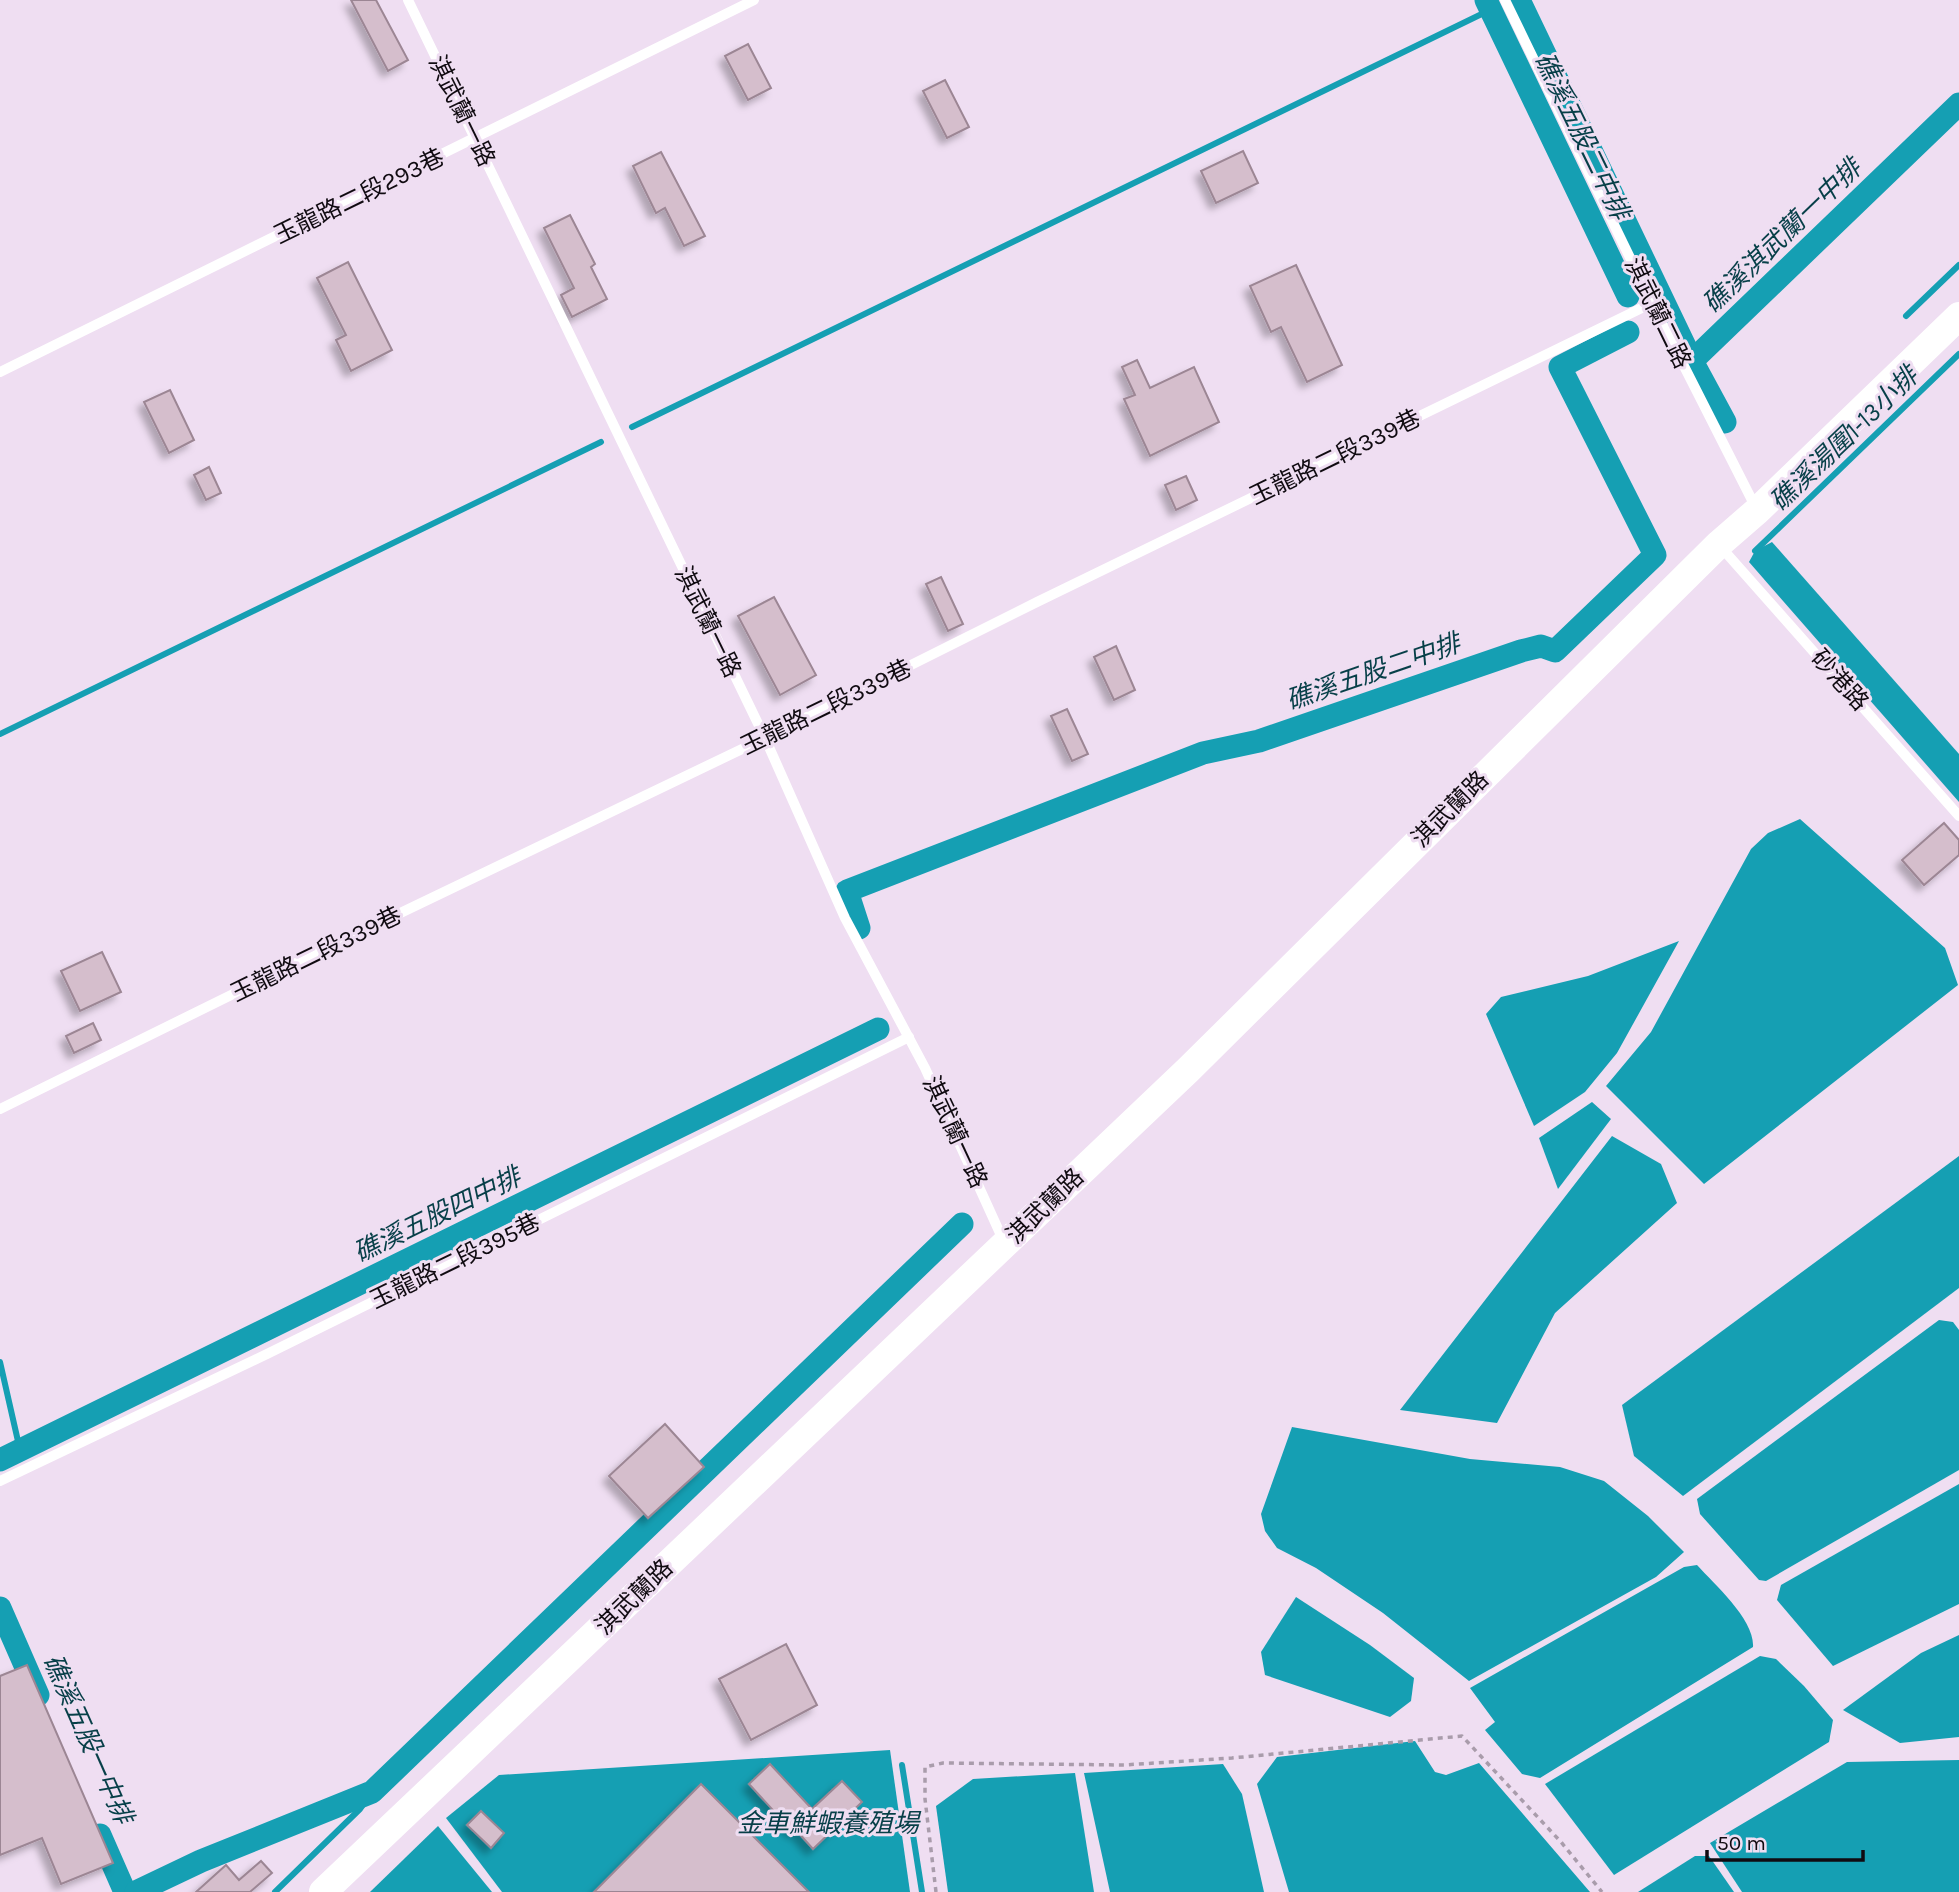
<svg xmlns="http://www.w3.org/2000/svg" width="1959" height="1892" font-family="Karla,'Noto Sans TC',sans-serif">
<defs>
<filter id="shadow"><feDropShadow dx="-6" dy="6" stdDeviation="3.5" flood-color="#0004"/></filter>
</defs>
<rect width="100%" height="100%" fill="#efdef2"/>
<g fill="#159fb3">
<path d="M 1772,542 L 1959,754 L 1959,802 L 1749,562 L 1755,551 Z"/>
<path d="M 1800,819 L 1945,948 L 1958,985 L 1704,1184 L 1606,1086 L 1651,1032 L 1751,849 L 1768,833 Z"/>
<path d="M 1679,941 L 1617,1053 L 1585,1092 L 1534,1126 L 1486,1014 L 1501,997 L 1588,976 Z"/>
<path d="M 1592,1102 L 1611,1119 L 1558,1189 L 1539,1138 Z"/>
<path d="M 1612,1136 L 1661,1164 L 1677,1203 L 1555,1313 L 1497,1423 L 1400,1410 Z"/>
<path d="M 1959,1156 L 1959,1288 L 1683,1496 L 1634,1456 L 1622,1405 Z"/>
<path d="M 1939,1320 L 1953,1322 L 1959,1330 L 1959,1470 L 1766,1581 L 1759,1580 L 1700,1514 L 1697,1499 Z"/>
<path d="M 1292,1427 L 1470,1459 L 1560,1467 L 1604,1481 L 1648,1516 L 1684,1552 L 1656,1577 L 1469,1681 L 1383,1613 L 1316,1568 L 1277,1548 L 1265,1531 L 1261,1514 Z"/>
<path d="M 1959,1484 L 1959,1604 L 1833,1666 L 1777,1600 L 1781,1585 Z"/>
<path d="M 1697,1565 C 1715,1585 1755,1620 1753,1647 L 1540,1778 L 1522,1774 L 1485,1730 L 1495,1722 L 1470,1688 L 1684,1567 Z"/>
<path d="M 1296,1597 L 1370,1645 L 1414,1678 L 1411,1701 L 1390,1717 L 1265,1675 L 1261,1652 Z"/>
<path d="M 1959,1635 L 1959,1737 L 1900,1743 L 1843,1710 L 1921,1653 Z"/>
<path d="M 1760,1656 L 1776,1659 L 1804,1686 L 1833,1720 L 1829,1742 L 1614,1875 L 1545,1784 Z"/>
<path d="M 1415,1741 L 1435,1772 L 1446,1775 L 1479,1763 L 1590,1892 L 1289,1892 L 1257,1784 L 1277,1757 Z"/>
<path d="M 890,1750 L 910,1892 L 502,1892 L 446,1818 L 499,1775 Z"/>
<path d="M 1959,1760 L 1959,1892 L 1742,1892 L 1710,1843 L 1847,1762 Z"/>
<path d="M 1223,1764 L 1242,1794 L 1264,1892 L 1110,1892 L 1084,1773 Z"/>
<path d="M 1075,1773 L 1094,1892 L 948,1892 L 936,1806 L 973,1779 Z"/>
<path d="M 438,1826 L 492,1892 L 370,1892 Z"/>
<path d="M 1695,1856 L 1709,1856 L 1734,1892 L 1638,1892 Z"/>
</g>
<g fill="none" stroke-linecap="round" stroke-linejoin="round">
<g stroke="#159fb3" stroke-width="6">
<path d="M 1906,316 L 1959,265"/>
<path d="M 632,427 L 1492,9"/>
<path d="M 1755,551 L 1959,354"/>
<path d="M 0,734 L 601,442"/>
<path d="M 0,1362 L 20,1450"/>
<path d="M 902,1765 L 922,1892"/>
<path d="M 275,1892 L 360,1809 L 372,1792"/>
</g>
<g stroke="#159fb3" stroke-width="23">
<path d="M 1486,0 L 1628,296"/>
<path d="M 1519,0 L 1692,361"/>
<path d="M 1725,422 L 1692,361 L 1959,104"/>
<path d="M 859,928 L 847,891 L 1203,753 L 1259,741 L 1521,651 L 1541,646 L 1555,651 L 1655,555 L 1560,367 L 1628,332"/>
<path d="M 0,1460 L 878,1029"/>
<path d="M 0,1608 L 38,1695"/>
<path d="M 100,1835 L 125,1892"/>
<path d="M 136,1892 L 201,1861 L 372,1792 L 962,1224"/>
</g>
</g>
<g fill="#d5becc" stroke="#9c8694" stroke-width="2" filter="url(#shadow)">
<path d="M 351,0 L 376,0 L 408,60 L 388,71 Z"/>
<path d="M 748,44 L 771,88 L 748,100 L 725,56 Z"/>
<path d="M 945,80 L 969,127 L 947,138 L 923,91 Z"/>
<path d="M 1243,151 L 1258,183 L 1216,203 L 1201,171 Z"/>
<path d="M 661,152 L 705,236 L 684,246 L 665,208 L 656,213 L 633,166 Z"/>
<path d="M 570,215 L 595,264 L 591,267 L 607,299 L 572,317 L 561,295 L 574,288 L 544,228 Z"/>
<path d="M 348,262 L 392,350 L 351,371 L 336,340 L 346,335 L 317,278 Z"/>
<path d="M 1296,265 L 1342,365 L 1307,382 L 1281,327 L 1271,332 L 1250,286 Z"/>
<path d="M 1137,360 L 1150,388 L 1194,367 L 1219,422 L 1150,456 L 1124,399 L 1135,395 L 1122,367 Z"/>
<path d="M 170,390 L 194,440 L 169,453 L 144,402 Z"/>
<path d="M 209,467 L 221,493 L 206,500 L 194,475 Z"/>
<path d="M 1186,476 L 1197,500 L 1176,510 L 1165,485 Z"/>
<path d="M 941,577 L 963,624 L 948,631 L 926,584 Z"/>
<path d="M 774,597 L 816,675 L 780,695 L 738,616 Z"/>
<path d="M 1116,646 L 1135,690 L 1114,700 L 1094,657 Z"/>
<path d="M 1067,709 L 1088,754 L 1072,761 L 1051,716 Z"/>
<path d="M 1944,823 L 1959,840 L 1959,855 L 1924,885 L 1902,860 Z"/>
<path d="M 102,952 L 121,992 L 80,1011 L 61,971 Z"/>
<path d="M 93,1023 L 101,1040 L 74,1053 L 66,1036 Z"/>
<path d="M 665,1424 L 704,1467 L 648,1518 L 609,1476 Z"/>
<path d="M 786,1644 L 817,1705 L 751,1740 L 719,1679 Z"/>
<path d="M 27,1665 L 113,1863 L 61,1884 L 42,1838 L 0,1855 L 0,1676 Z"/>
<path d="M 770,1764 L 812,1809 L 842,1781 L 862,1802 L 813,1849 L 795,1829 L 793,1832 L 749,1784 Z"/>
<path d="M 701,1784 L 809,1892 L 594,1892 Z"/>
<path d="M 481,1811 L 504,1833 L 491,1848 L 467,1825 Z"/>
<path d="M 261,1861 L 272,1873 L 250,1892 L 196,1892 L 226,1865 L 239,1880 Z"/>
</g>
<g fill="none" stroke-linecap="round" stroke-linejoin="round">
<path stroke="#a99cab" stroke-width="3.5" stroke-dasharray="5 5" stroke-linecap="butt" d="M 936,1892 L 925,1799 L 925,1767 L 943,1763 L 1124,1765 L 1232,1758 L 1462,1736 L 1561,1842 L 1602,1892"/>
<g stroke="#fff" stroke-width="10">
<path d="M 408,0 L 765,738 L 845,918 L 925,1068 L 1004,1242"/>
<path d="M 1505,0 L 1652,303 L 1756,508"/>
<path d="M 0,372 L 754,0"/>
<path d="M 1720,546 L 1959,816"/>
<path d="M 0,1109 L 292,965 L 765,738 L 1037,602 L 1652,303"/>
<path d="M 0,1481 L 267,1354 L 909,1037"/>
</g>
<path stroke="#fff" stroke-width="28" d="M 323,1892 L 1188,1070 L 1719,544 L 1757,511 L 1959,316"/>
</g>
<g text-anchor="middle" dominant-baseline="central" stroke-width="6" stroke-linejoin="round" paint-order="stroke">
<g font-size="24" fill="#100b11" stroke="#efdef2">
<text transform="translate(462 111) rotate(64)">淇武蘭一路</text>
<text transform="translate(359 196) rotate(-26)">玉龍路二段293巷</text>
<text transform="translate(1658 313) rotate(64)">淇武蘭二路</text>
<text transform="translate(1335 457) rotate(-26)">玉龍路二段339巷</text>
<text transform="translate(708 622) rotate(64)">淇武蘭一路</text>
<text transform="translate(1840 680) rotate(48)">砂港路</text>
<text transform="translate(826 707) rotate(-26)">玉龍路二段339巷</text>
<text transform="translate(1450 809) rotate(-45)">淇武蘭路</text>
<text transform="translate(316 954) rotate(-26)">玉龍路二段339巷</text>
<text transform="translate(955 1132) rotate(65)">淇武蘭一路</text>
<text transform="translate(1045 1206) rotate(-44)">淇武蘭路</text>
<text transform="translate(455 1261) rotate(-26)">玉龍路二段395巷</text>
<text transform="translate(634 1597) rotate(-44)">淇武蘭路</text>
</g>
<g font-size="26" font-style="italic" fill="#073f48" stroke="#efdef2">
<text transform="translate(1582 136) rotate(64)">礁溪五股二中排</text>
<text transform="translate(1782 236) rotate(-44)">礁溪淇武蘭一中排</text>
<text transform="translate(1844 439) rotate(-44)">礁溪湯圍1-13小排</text>
<text transform="translate(1373 672) rotate(-19)">礁溪五股二中排</text>
<text transform="translate(437 1215) rotate(-26)">礁溪五股四中排</text>
<text transform="translate(88 1739) rotate(66)">礁溪五股一中排</text>
<text x="828" y="1823">金車鮮蝦養殖場</text>
</g>
</g>
<path d="M1707 1850v10h156v-10" fill="none" stroke="#100b11" stroke-width="3.5"/>
<text x="1717" y="1850" font-size="21" fill="#100b11" stroke="#efdef2" stroke-width="5" paint-order="stroke">50 m</text>
</svg>
